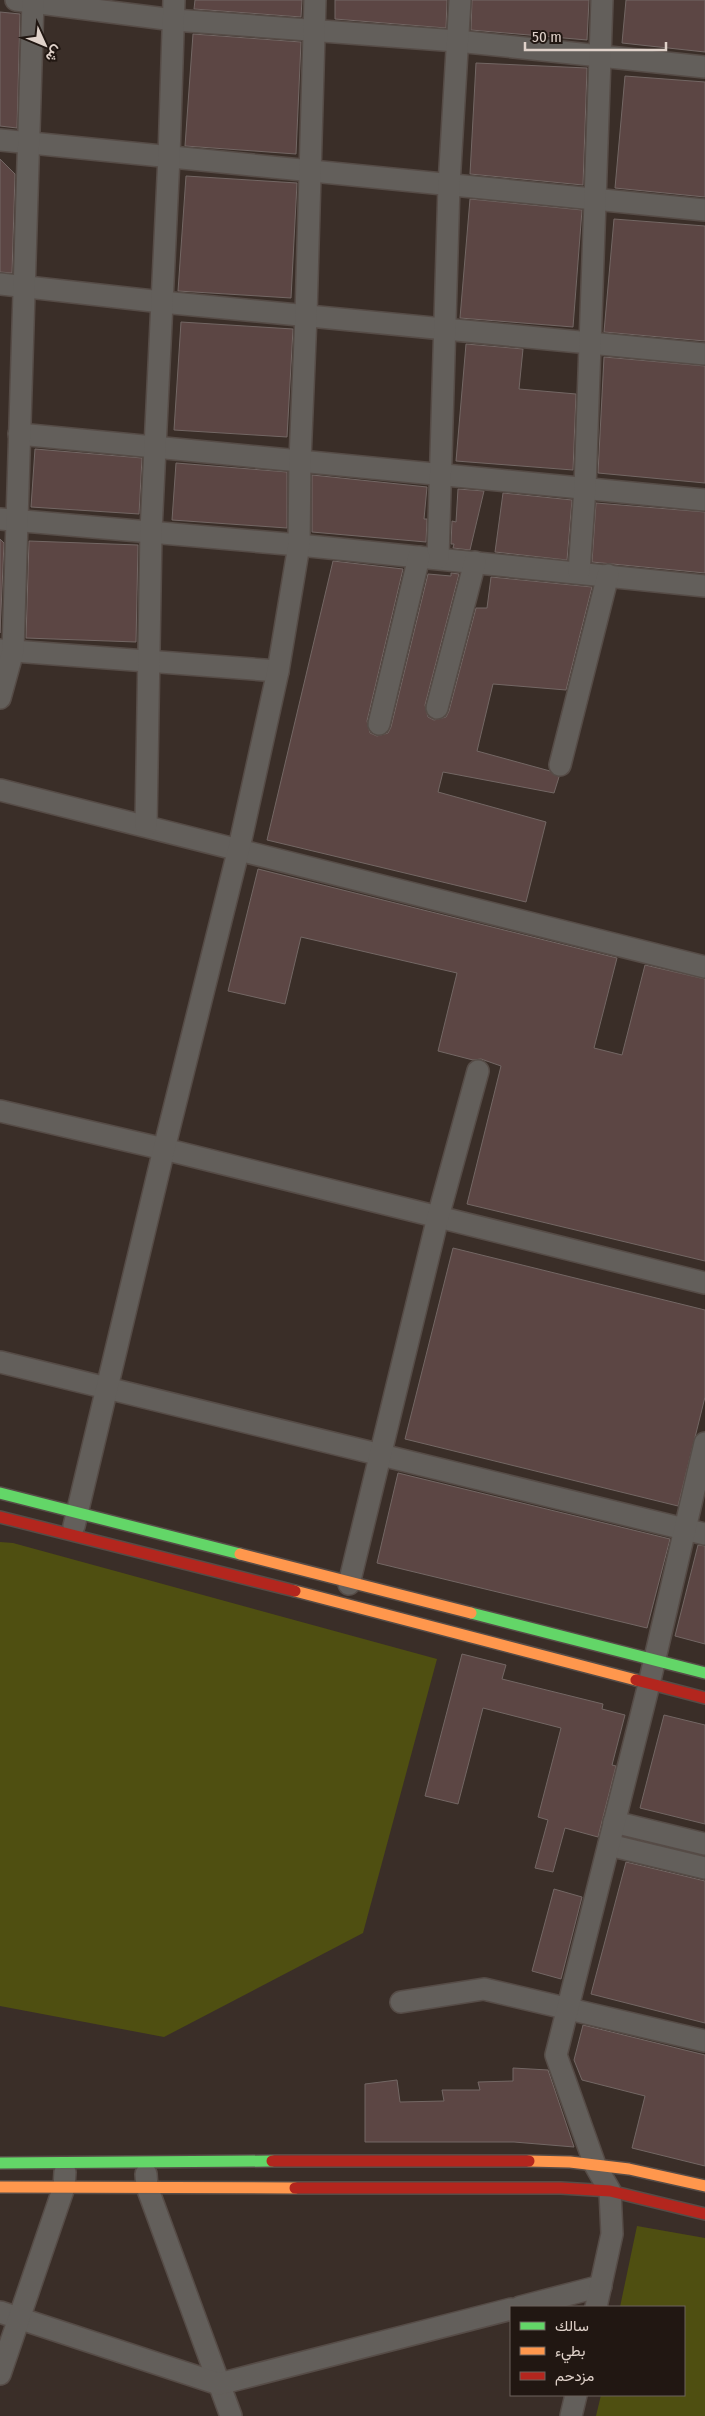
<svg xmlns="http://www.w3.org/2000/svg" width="705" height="2416" font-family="'Fira Sans Condensed',Vazirmatn,sans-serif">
<rect width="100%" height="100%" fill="#3a2e28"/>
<g fill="#4f4f11">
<path d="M 0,1542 L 13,1543 L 437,1659 L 363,1933 L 164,2037 L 0,2006 Z"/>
<path d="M 637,2226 L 705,2238 L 705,2416 L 596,2416 L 601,2395 L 684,2395 L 684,2307 L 620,2307 Z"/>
</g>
<g fill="#5c4644" stroke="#736764">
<path d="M 195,0 L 302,0 L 301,17 L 194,9 Z"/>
<path d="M 335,0 L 447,0 L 446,28 L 335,19 Z"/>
<path d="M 472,0 L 589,0 L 587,40 L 471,30 Z"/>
<path d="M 626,0 L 705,0 L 705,52 L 622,43 Z"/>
<path d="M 0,12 L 20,14 L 17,128 L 0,126 Z"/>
<path d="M 193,34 L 301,42 L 296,154 L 185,146 Z"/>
<path d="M 476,63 L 587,68 L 583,185 L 470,174 Z"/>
<path d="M 625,76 L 705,82 L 705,197 L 615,188 Z"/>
<path d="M 0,159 L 15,174 L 12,273 L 0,272 Z"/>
<path d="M 186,176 L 297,183 L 291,298 L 178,291 Z"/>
<path d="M 470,199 L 582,210 L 573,327 L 460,318 Z"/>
<path d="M 614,219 L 705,226 L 705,341 L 604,332 Z"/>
<path d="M 181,322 L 293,329 L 287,437 L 174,430 Z"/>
<path d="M 466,344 L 523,349 L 519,389 L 576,394 L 573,470 L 456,461 Z"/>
<path d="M 604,357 L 705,366 L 705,483 L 598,473 Z"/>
<path d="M 35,449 L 142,458 L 139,514 L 31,507 Z"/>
<path d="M 176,463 L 287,472 L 287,528 L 172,520 Z"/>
<path d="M 312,475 L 427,487 L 424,519 L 427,519 L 426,542 L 312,532 Z"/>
<path d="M 458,489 L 484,491 L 470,550 L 453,548 L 454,544 L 451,544 L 452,521 L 456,522 Z"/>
<path d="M 503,493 L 572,500 L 567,560 L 495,552 Z"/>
<path d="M 596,503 L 705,512 L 705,573 L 592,562 Z"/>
<path d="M 0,539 L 4,543 L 0,633 Z"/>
<path d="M 29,541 L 138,545 L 136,642 L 26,638 Z"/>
<path d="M 333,561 L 403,569 L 367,721 L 370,733 L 377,736 L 388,733 L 391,727 L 428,574 L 451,576 L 451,573 L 459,574 L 425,705 L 428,717 L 434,720 L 446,717 L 449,711 L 476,608 L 487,608 L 491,577 L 592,587 L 566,690 L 493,684 L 477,751 L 550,771 L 559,777 L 554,793 L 443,772 L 438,792 L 546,822 L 526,902 L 267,840 Z"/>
<path d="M 258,869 L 617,958 L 594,1048 L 622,1055 L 645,965 L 705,979 L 705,1261 L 467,1204 L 501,1066 L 481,1059 L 473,1060 L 438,1051 L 457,973 L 301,937 L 285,1004 L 228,991 Z"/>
<path d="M 453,1248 L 705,1310 L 705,1397 L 678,1506 L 405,1439 Z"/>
<path d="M 398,1473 L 670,1539 L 647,1628 L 377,1563 Z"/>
<path d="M 698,1545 L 705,1546 L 705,1644 L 675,1636 Z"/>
<path d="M 462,1654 L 506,1665 L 502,1679 L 603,1704 L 602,1709 L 625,1715 L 612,1765 L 616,1766 L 598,1837 L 565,1828 L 553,1872 L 535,1868 L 548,1820 L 538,1817 L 561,1728 L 483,1708 L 458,1804 L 425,1796 Z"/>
<path d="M 664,1715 L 705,1725 L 705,1824 L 640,1808 Z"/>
<path d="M 626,1862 L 705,1881 L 705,2023 L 591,1994 Z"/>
<path d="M 554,1889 L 582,1897 L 561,1979 L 532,1971 Z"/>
<path d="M 583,2025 L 705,2055 L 705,2166 L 632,2148 L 645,2096 L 582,2080 L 574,2060 Z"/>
<path d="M 513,2068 L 548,2070 L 574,2147 L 514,2142 L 365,2142 L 365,2084 L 397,2080 L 400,2102 L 444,2101 L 442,2090 L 480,2090 L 478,2082 L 513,2081 Z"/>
</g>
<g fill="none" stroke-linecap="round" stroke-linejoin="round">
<defs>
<g id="street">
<path d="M 16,0 L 174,20 L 457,41 L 705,67"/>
<path d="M 0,140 L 705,210"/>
<path d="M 0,284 L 162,302 L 705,354"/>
<path d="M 19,434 L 705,500"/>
<path d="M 0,519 L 299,545 L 705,586"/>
<path d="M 438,558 L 449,185 L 460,0"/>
<path d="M 579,572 L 585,488 L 602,0"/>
<path d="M 0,650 L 278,671"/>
<path d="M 0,698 L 13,651 L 33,0"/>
<path d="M 437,708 L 475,562"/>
<path d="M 379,724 L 419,557"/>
<path d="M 560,765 L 608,575"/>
<path d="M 0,790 L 705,967"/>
<path d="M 146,826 L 151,531 L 169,157 L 174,0"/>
<path d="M 0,1111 L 164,1149 L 705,1283"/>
<path d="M 0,1362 L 705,1534"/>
<path d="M 74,1526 L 164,1149 L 239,848 L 278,671 L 299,545 L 300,460 L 306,315 L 315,0"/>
<path d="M 349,1584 L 438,1217 L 478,1071"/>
<path d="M 614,1822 L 705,1844"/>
<path d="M 609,1845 L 705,1868"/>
<path d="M 401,2002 L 484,1989 L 705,2041"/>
<path d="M 146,2174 L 147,2187 L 231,2416"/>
<path d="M 520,2307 L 601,2286"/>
<path d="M 596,2307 L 612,2234 L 610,2191 L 595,2165 L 556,2055 L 649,1684 L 705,1443"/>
<path d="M 0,2312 L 219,2384 L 511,2309"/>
<path d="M 0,2374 L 64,2187 L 65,2172"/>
<path d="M 571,2416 L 576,2395"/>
</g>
<g id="fast">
<path d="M 0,1493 L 240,1554"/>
<path d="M 471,1613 L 705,1673"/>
<path d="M 0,2163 L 272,2161"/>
</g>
<g id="slow">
<path d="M 240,1554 L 471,1613"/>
<path d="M 295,1591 L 636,1680"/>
<path d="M 529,2161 L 570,2162 L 629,2169 L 705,2186"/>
<path d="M 0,2187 L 295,2188"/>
</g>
<g id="jam">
<path d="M 0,1517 L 295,1591"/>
<path d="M 636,1680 L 705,1698"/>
<path d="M 272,2161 L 529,2161"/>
<path d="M 295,2188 L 561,2188 L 610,2191 L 705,2214"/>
</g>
</defs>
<use href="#street" stroke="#564c47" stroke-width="24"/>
<use href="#fast" stroke="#564c47" stroke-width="14"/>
<use href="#slow" stroke="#564c47" stroke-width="14"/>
<use href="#jam" stroke="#564c47" stroke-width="14"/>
<use href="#street" stroke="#635f5b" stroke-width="21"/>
<use href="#fast" stroke="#63d668" stroke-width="11"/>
<use href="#slow" stroke="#ff974d" stroke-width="11"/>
<use href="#jam" stroke="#b3261e" stroke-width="11"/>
</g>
<rect x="510" y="2306" width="175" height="90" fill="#211712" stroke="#6d625c"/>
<rect x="520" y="2322" width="25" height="8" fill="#63d668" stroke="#6d625c"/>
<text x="555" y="2331" font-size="15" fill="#e0d2ca">سالك</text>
<rect x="520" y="2347" width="25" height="8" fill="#ff974d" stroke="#6d625c"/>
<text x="555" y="2356" font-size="15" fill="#e0d2ca">بطيء</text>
<rect x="520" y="2372" width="25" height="8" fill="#b3261e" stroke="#6d625c"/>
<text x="555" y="2381" font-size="15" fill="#e0d2ca">مزدحم</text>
<g transform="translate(45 45) rotate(134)" stroke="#211712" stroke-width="4" paint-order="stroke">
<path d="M0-4L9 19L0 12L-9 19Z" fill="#e0d2ca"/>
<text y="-8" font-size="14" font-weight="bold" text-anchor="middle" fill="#e0d2ca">ش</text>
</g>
<path d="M525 42v8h141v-8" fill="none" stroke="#e0d2ca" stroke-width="2.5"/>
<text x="532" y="42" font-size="15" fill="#e0d2ca" stroke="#211712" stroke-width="4" paint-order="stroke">50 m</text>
</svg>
